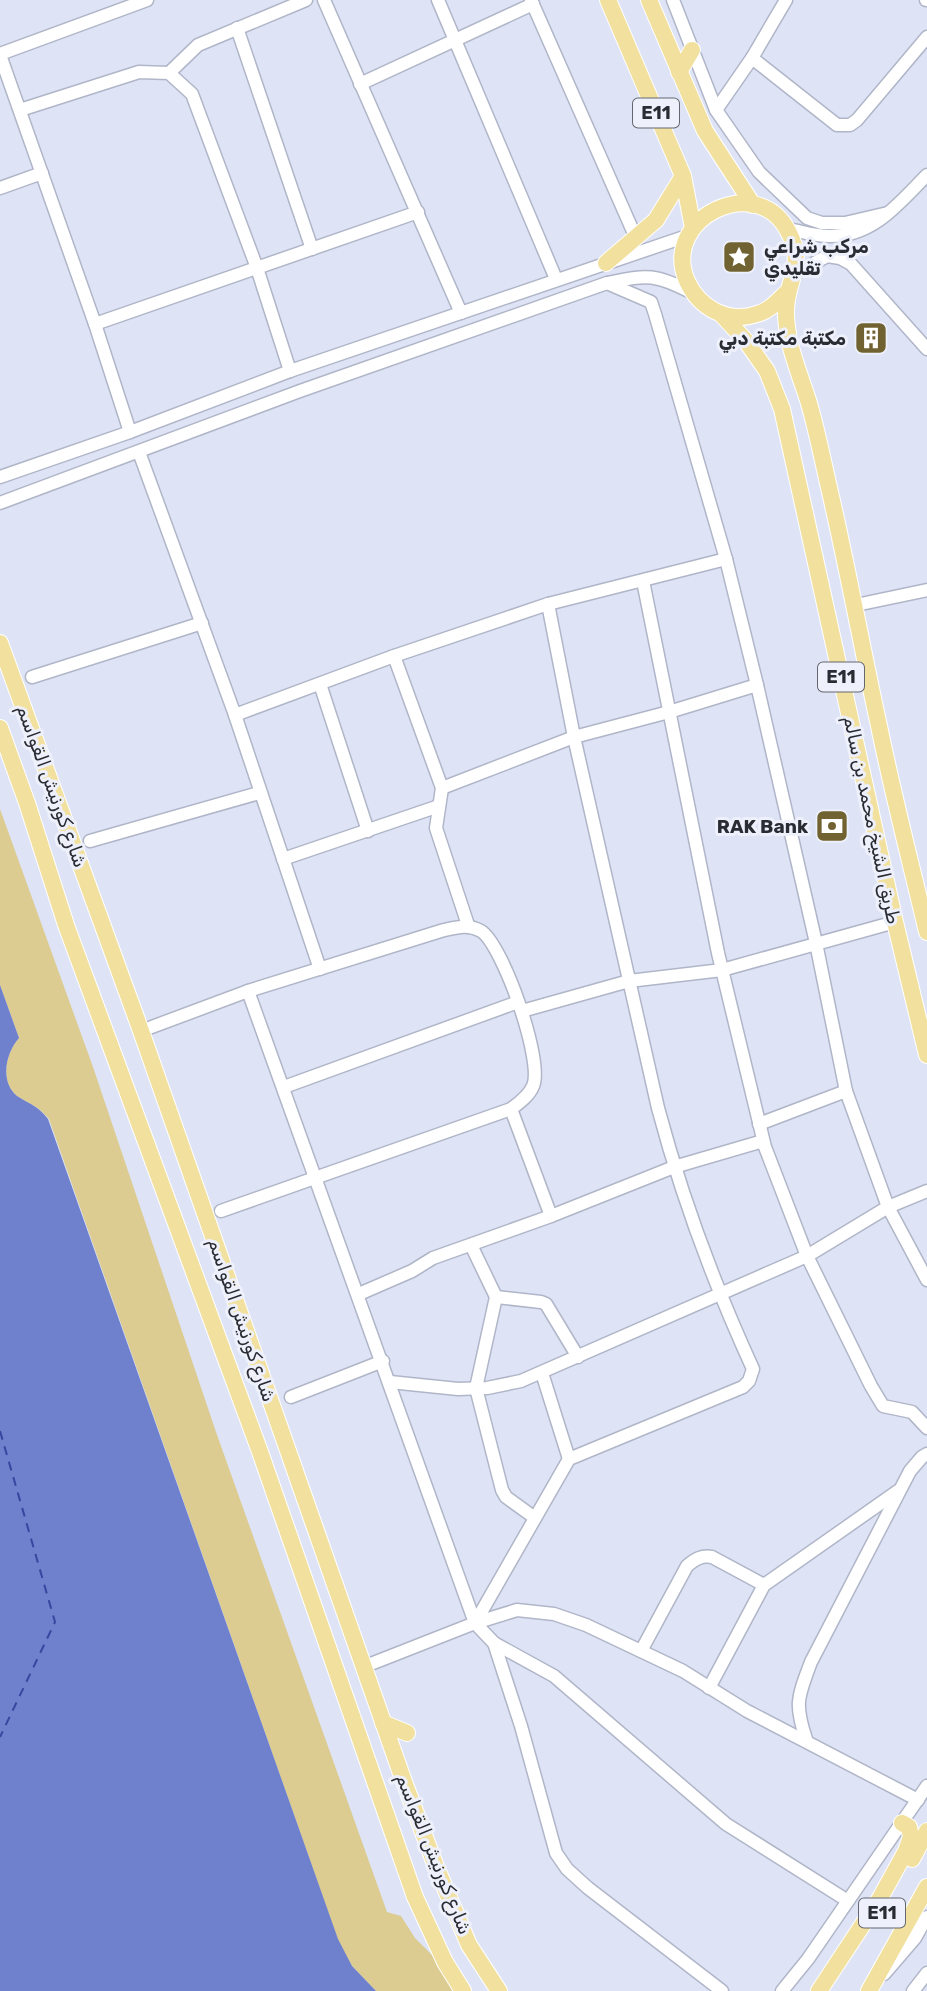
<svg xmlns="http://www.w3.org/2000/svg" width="927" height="1991" font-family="Rubik,'Noto Naskh Arabic',sans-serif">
<rect width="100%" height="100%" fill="#dee4f6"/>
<path fill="#dccc91" d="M 0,809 L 93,1067 L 216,1432 L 387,1912 L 401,1916 L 415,1938 L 461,1984 L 456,1991 L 376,1991 L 352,1966 L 338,1940 L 49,1119 C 37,1105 31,1105 17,1096 C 0,1082 5,1054 19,1038 L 0,985 Z"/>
<path fill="#6f81cc" d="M 0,985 L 19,1038 C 5,1054 0,1082 17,1096 C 31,1105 37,1105 48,1119 L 338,1939 L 352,1966 L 376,1991 L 0,1991 Z"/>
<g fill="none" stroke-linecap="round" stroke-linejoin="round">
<path stroke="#3946a0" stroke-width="2" stroke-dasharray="9 7" stroke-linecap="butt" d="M 0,1431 L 55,1622 L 0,1737"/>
<defs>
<g id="minor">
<path d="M 324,0 L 461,313"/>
<path d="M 438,0 L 556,279"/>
<path d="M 531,0 L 636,238"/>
<path d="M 673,0 L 716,110 L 759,172 L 807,218 L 822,223 L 845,223 L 888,213"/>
<path d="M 926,0 L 927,0"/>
<path d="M 237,28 L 312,249"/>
<path d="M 0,54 L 147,0"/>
<path d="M 0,55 L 95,324 L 130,432"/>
<path d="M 752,58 L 837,125 L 850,125 L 857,120 L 927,37"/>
<path d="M 169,73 L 198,45 L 306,0"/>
<path d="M 360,84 L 533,4"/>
<path d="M 20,110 L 139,72 L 169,73 L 192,94 L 257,268 L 290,371"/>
<path d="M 716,110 L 752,58 L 786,0"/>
<path d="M 0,188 L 42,173"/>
<path d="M 787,229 C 801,231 817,237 831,236 C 874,236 899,203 927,175"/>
<path d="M 795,274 L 827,256 L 840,258 L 851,264 L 927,349"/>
<path d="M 607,283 L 651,302 L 655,314 L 726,559 L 757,685 L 816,943 L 846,1091 L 888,1207 L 927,1280"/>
<path d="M 95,324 L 418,212"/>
<path d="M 139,452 L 235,715 L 320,969"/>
<path d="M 0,477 L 130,432 L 290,371 L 690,235"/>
<path d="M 0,503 L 300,391 L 607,283 C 650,274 654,274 693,293"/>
<path d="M 643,581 L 718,953 L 765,1147 L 807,1256 L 871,1386 L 883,1406 L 912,1412 L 927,1428"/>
<path d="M 856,605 L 927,590"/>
<path d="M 394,656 L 442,788 L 436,828 L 468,925"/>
<path d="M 32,677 L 202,623"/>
<path d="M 320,684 L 368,831"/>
<path d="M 235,715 L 394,656 L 548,604 L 726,559"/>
<path d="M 442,788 L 574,737 L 669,712 L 757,685"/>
<path d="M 90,841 L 259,793"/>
<path d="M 283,859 L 439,806"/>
<path d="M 248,991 L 475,1623 L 494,1643 L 521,1726 L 556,1853 L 567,1869 L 588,1888 L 722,1991"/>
<path d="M 522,1011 L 629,981 L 722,970 L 895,922"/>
<path d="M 141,1031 L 248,991 L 444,930 C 458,927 468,924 481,931 C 503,945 544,1062 533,1086 C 529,1096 519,1103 511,1109 L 221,1211"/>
<path d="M 284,1087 L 518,1002"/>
<path d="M 511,1109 L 551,1216"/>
<path d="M 759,1124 L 846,1091"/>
<path d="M 471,1245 L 496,1297 L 476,1388 L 502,1490 L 506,1497 L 535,1518"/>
<path d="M 359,1294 L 412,1271 L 433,1258 L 551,1216 L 674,1167 L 763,1141"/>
<path d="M 496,1297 L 541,1302 L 546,1304 L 578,1357"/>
<path d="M 542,1373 L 569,1459"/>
<path d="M 390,1382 L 458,1389 L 487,1388 L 521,1381 L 807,1256 L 888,1207 L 927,1191"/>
<path d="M 291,1397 L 383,1361"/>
<path d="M 475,1623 L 569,1459 L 743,1387 L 749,1381 L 753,1369 C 714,1284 682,1198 658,1108 L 574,737 L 548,604"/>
<path d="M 494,1643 L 554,1676 L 726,1824 L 848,1901"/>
<path d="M 641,1651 L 687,1566 C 695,1559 702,1555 712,1557 L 764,1585"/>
<path d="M 363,1667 L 475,1623 L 517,1610 L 554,1614 L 586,1625 L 683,1671 L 747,1711 L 918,1800"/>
<path d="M 709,1688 L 764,1585 L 898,1491"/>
<path d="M 806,1739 C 794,1703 798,1697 811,1662 L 910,1471 L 922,1457 L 927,1454"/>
<path d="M 884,1974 L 915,1938 L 927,1917"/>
<path d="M 782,1991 L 808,1959 L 927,1786"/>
<path d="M 913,1991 L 927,1973"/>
</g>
<g id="major">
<path d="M 608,0 L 683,176 L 693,228"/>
<path d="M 649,0 L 705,131 L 753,205"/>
<path d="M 679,72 L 692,50"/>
<path d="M 606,263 L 656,220 L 683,176"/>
<path d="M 786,293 C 778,301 769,311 757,314 C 728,324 699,308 687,281 C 660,218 757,171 788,231 C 807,266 785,280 786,313 C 786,342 799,372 808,400 C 817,430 823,462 830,492 C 848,570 862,648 879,726 C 893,795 911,864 927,932"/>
<path d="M 721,314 L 746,341 L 767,371 L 782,409 L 895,922 L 927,1055"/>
<path d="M 0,643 L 141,1031 L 403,1779 L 435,1864 L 469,1945 L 499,1991"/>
<path d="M 0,728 L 27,803 L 66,925 L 259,1449 L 415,1897 L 445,1962 L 463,1991"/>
<path d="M 383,1723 L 407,1733"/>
<path d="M 912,1859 L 927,1831"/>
<path d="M 819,1991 L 879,1900 L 906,1851 L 911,1837 L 909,1827 L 902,1823"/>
<path d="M 869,1991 L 927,1887"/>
</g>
</defs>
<use href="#minor" stroke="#b0b6c8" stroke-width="15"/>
<use href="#major" stroke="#fff" stroke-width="18"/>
<use href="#minor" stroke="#fff" stroke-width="12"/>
<use href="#major" stroke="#f2e09f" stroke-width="16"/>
</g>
<defs>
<symbol id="sight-square" viewBox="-11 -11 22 22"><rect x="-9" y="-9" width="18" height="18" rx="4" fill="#716331" stroke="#eef1fc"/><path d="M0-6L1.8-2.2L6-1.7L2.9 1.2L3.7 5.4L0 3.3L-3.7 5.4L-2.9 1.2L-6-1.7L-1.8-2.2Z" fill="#fff"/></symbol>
<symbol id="building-square" viewBox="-11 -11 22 22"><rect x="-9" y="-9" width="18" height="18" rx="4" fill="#716331" stroke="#eef1fc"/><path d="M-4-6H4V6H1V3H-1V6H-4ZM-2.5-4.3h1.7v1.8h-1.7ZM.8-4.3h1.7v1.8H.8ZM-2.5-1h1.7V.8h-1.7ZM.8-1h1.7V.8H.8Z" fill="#fff"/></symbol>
<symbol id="bank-square" viewBox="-11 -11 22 22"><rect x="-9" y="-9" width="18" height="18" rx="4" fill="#716331" stroke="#eef1fc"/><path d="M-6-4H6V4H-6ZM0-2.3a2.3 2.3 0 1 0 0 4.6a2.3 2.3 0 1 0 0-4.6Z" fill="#fff"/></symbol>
</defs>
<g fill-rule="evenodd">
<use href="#sight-square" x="720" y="238" width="38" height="38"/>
<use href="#building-square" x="852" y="319" width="38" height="38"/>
<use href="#bank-square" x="813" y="807" width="38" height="38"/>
</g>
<g text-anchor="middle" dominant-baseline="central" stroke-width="6" stroke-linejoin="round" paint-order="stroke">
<g fill="#eef1fc" stroke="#65676f" stroke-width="2">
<rect x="633" y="98.5" width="46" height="29" rx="5"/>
<rect x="818" y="662.5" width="46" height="29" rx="5"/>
<rect x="859" y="1898.5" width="46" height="29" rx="5"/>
</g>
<g font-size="18" font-weight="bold" fill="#2a2c33">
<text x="656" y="113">E11</text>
<text x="841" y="677">E11</text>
<text x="882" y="1913">E11</text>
</g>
<g font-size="19" font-weight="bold" fill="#2a2c33" stroke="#eef1fc" text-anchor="end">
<text x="764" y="246" text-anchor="start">مركب شراعي<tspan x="764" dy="22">تقليدي</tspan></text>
<text x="846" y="338">مكتبة مكتبة دبي</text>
<text x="808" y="826">RAK Bank</text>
</g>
<g font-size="19" fill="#2a2c33" stroke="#eef1fc">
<text transform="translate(52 786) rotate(70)">شارع كورنيش القواسم</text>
<text transform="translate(872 820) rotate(78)">طريق الشيخ محمد بن سالم</text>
<text transform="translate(242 1320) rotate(71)">شارع كورنيش القواسم</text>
<text transform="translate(434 1854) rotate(68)">شارع كورنيش القواسم</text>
</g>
</g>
</svg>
